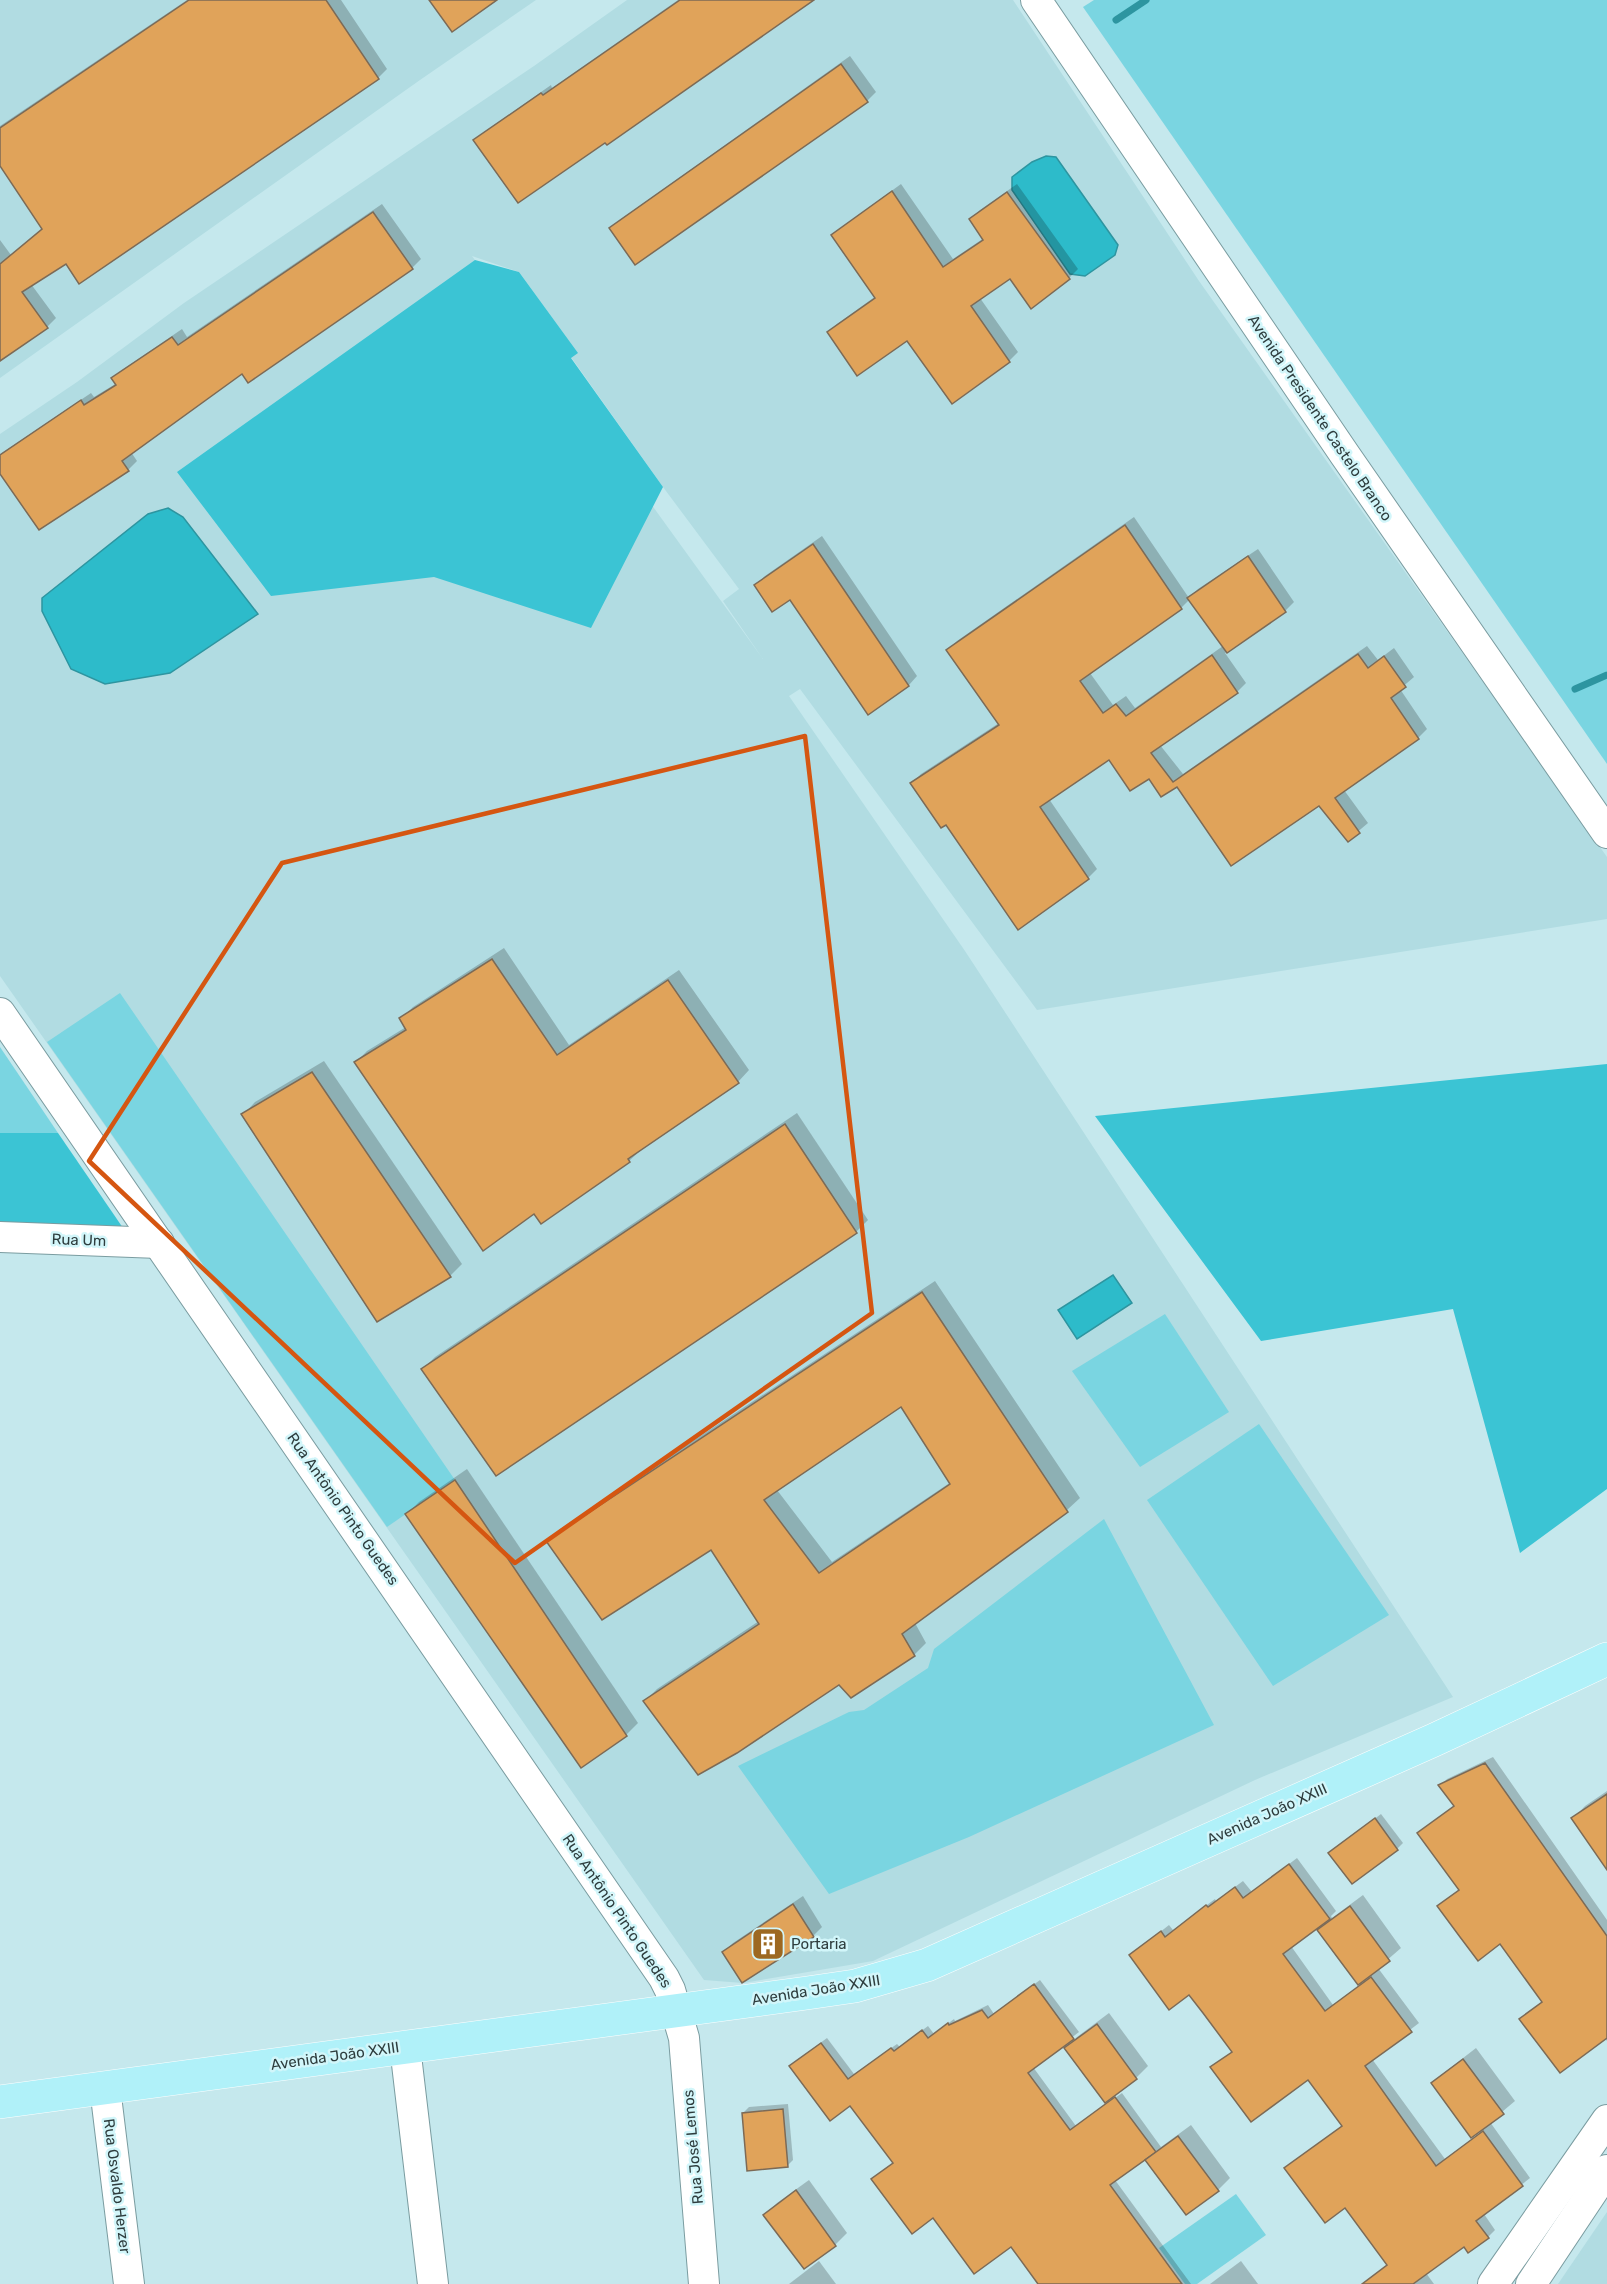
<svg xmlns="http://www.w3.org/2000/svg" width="1607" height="2284" font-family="Rubik,sans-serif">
<rect width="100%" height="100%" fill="#c5e8ed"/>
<g fill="#b1dce2" fill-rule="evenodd">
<path d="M 0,0 L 536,0 L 420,80 L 0,378 Z"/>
<path d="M 627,0 L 1013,0 L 1199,281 L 1607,857 L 1607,919 L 1037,1010 L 800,689 L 789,696 L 965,951 L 1453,1697 L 1255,1780 L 873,1961 L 743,1983 L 704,1980 L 0,976 L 0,434 L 77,382 L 184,303 L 534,66 ZM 472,256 L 519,272 L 577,352 L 571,357 L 663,487 L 739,589 L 723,601 L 763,659 Z"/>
<path d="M 1607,2212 L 1607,2284 L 1558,2284 Z"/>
</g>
<g fill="#7ad5e1">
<path d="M 1094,0 L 1607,0 L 1607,764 L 1083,7 Z"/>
<path d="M 120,993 L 455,1480 L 387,1527 L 47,1042 Z"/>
<path d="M 0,1047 L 58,1133 L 0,1133 Z"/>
<path d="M 1165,1314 L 1229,1412 L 1140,1467 L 1072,1371 Z"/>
<path d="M 1259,1424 L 1389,1615 L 1273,1686 L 1147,1500 Z"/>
<path d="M 1104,1519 L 1214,1725 L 969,1837 L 829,1894 L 738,1766 L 849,1712 L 864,1710 L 928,1668 L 934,1649 Z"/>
<path d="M 1236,2194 L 1266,2235 L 1197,2284 L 1185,2284 L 1159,2248 Z"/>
</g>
<g fill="#3bc4d4">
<path d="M 475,260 L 519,272 L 578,353 L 571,358 L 663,487 L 591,628 L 434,577 L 271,596 L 177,472 Z"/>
<path d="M 1607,1064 L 1607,1489 L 1520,1553 L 1453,1309 L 1261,1341 L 1095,1116 Z"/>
<path d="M 0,1133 L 58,1133 L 123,1228 L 0,1223 Z"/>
</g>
<g fill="#2dbbca" stroke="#2d95a0" stroke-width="1.5">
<path d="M 1046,156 L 1056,157 L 1118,245 L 1115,255 L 1085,276 L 1070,274 L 1012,190 L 1012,177 L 1032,162 Z"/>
<path d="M 168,508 L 183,517 L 258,614 L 170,673 L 105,684 L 71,669 L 42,611 L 42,598 L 148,514 Z"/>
<path d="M 1113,1275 L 1132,1303 L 1077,1339 L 1058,1310 Z"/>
</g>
<g fill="#0003" fill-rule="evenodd">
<path d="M 187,0 L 341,0 L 387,69 L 378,78 L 79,282 L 66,261 L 31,284 L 56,318 L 47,327 L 0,359 L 0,240 L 11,255 L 43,229 L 0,163 L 0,126 Z"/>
<path d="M 678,0 L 812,0 L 475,141 L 484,132 L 551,85 L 552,88 Z"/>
<path d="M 850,56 L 876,92 L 867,101 L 611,229 L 620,220 Z"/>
<path d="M 901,184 L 953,259 L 984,238 L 971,219 L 980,210 L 1017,184 L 1078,269 L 1069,278 L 1010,277 L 980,298 L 1018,352 L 1009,361 L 907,339 L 829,332 L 837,324 L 876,296 L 833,236 L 842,227 Z"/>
<path d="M 382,204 L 421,259 L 412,268 L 243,372 L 131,452 L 137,461 L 128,470 L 0,472 L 2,453 L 91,393 L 94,397 L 117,383 L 113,379 L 122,370 L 182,329 L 187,337 Z"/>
<path d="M 1134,517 L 1189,598 L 1198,589 L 1258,549 L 1294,602 L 1285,611 L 1225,653 L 1246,683 L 1237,692 L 1160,745 L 1183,774 L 1367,646 L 1378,660 L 1394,648 L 1414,677 L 1400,689 L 1427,729 L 1418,738 L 1344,790 L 1368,823 L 1348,840 L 1320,804 L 1177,785 L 1149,777 L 1109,758 L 1049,799 L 1097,869 L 1088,878 L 1019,928 L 946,823 L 912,783 L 921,774 L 999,723 L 948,650 L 957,641 ZM 1190,599 L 1223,646 L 1135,708 L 1126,696 L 1113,705 L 1090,673 L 1181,608 Z"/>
<path d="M 822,536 L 917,676 L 909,685 L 869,713 L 791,598 L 756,585 L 765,576 Z"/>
<path d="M 504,948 L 569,1045 L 679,970 L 749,1070 L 738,1082 L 641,1150 L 629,1161 L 534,1212 L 356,1062 L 367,1051 L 406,1027 L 401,1019 L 413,1007 Z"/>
<path d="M 324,1061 L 462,1264 L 450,1276 L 243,1115 L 255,1102 Z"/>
<path d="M 797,1113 L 868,1220 L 856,1232 L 497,1474 L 423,1369 L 435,1357 Z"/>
<path d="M 935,1281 L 1080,1498 L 1067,1510 L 915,1623 L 926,1643 L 914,1655 L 839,1683 L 645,1701 L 657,1689 L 759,1621 L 711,1548 L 548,1541 L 560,1529 ZM 901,1405 L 951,1482 L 832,1562 L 777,1490 Z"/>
<path d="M 467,1469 L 638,1723 L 626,1735 L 407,1514 L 419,1502 Z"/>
<path d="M 1493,1757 L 1607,1920 L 1607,2041 L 1605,2038 L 1521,2019 L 1543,2001 L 1500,1942 L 1439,1906 L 1460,1889 L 1455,1806 L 1440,1786 L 1447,1779 Z"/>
<path d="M 1607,1791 L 1607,1868 L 1573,1819 L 1585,1806 Z"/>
<path d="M 1381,1814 L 1403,1843 L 1397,1849 L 1330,1853 Z"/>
<path d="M 1297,1858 L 1336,1911 L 1331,1916 L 1332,1918 L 1363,1895 L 1401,1948 L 1378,1968 L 1419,2023 L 1372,2059 L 1445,2159 L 1482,2132 L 1432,2084 L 1445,2072 L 1476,2048 L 1515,2101 L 1490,2122 L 1530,2178 L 1484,2214 L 1495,2230 L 1488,2237 L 1464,2244 L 1426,2273 L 1434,2284 L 1372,2284 L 1389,2264 L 1345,2206 L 1294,2161 L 1343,2125 L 1309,2077 L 1212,2068 L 1233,2051 L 1190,1993 L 1131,1955 L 1169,1925 L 1173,1930 L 1215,1899 L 1216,1901 L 1243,1881 L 1252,1892 ZM 1328,1919 L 1329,1920 L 1319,1930 L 1360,1985 L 1333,2005 L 1291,1946 Z"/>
<path d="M 803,1896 L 822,1927 L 813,1936 L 743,1981 L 724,1952 L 733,1943 Z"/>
<path d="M 1040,1980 L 1079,2032 L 1033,2067 L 1076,2126 L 1122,2093 L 1161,2147 L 1191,2125 L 1230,2178 L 1218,2190 L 1147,2161 L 1156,2152 L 1155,2150 L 1115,2180 L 1191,2284 L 1040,2284 L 1011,2245 L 933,2216 L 879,2174 L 894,2162 L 851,2104 L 796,2061 L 827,2038 L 854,2074 L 897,2044 L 900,2047 L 928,2026 L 934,2034 L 954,2019 L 955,2021 L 988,2005 L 994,2014 Z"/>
<path d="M 1109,2013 L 1148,2066 L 1136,2078 L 1105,2101 L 1066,2049 L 1077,2037 Z"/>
<path d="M 788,2104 L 793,2160 L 787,2166 L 743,2113 L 749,2107 Z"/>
<path d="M 809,2180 L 847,2233 L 835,2245 L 805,2267 L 765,2215 L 777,2203 Z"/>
<path d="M 819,2261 L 836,2284 L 789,2284 Z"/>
<path d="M 1241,2261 L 1258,2284 L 1210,2284 Z"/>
</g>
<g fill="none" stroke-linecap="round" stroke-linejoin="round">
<g stroke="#2d95a0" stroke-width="7">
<path d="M 1116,20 L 1146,0"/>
<path d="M 1575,689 L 1607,675"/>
</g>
</g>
<g fill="#e0a35a" stroke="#7c6a56" stroke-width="1.5" fill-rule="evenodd">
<path d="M 189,0 L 326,0 L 379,79 L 79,284 L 66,264 L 22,292 L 48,328 L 0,361 L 0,264 L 42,229 L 0,166 L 0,128 Z"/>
<path d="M 429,0 L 497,0 L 452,32 Z"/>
<path d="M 680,0 L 814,0 L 607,145 L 605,143 L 518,203 L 473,140 L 541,93 L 543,95 Z"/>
<path d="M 841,64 L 868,102 L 635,265 L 609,228 Z"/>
<path d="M 892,191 L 943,267 L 983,240 L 969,219 L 1007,192 L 1070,279 L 1031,309 L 1010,279 L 971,306 L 1010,362 L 952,404 L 907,341 L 857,376 L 827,332 L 875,298 L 831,235 Z"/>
<path d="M 373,212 L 413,269 L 248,383 L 242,374 L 122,461 L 129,471 L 39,530 L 0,474 L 0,455 L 81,400 L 84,405 L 116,385 L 111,378 L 172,337 L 178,345 Z"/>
<path d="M 1125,525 L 1182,609 L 1080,681 L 1103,713 L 1116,704 L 1126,716 L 1212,655 L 1238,693 L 1151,753 L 1173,782 L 1358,654 L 1368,668 L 1384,656 L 1406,687 L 1391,698 L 1419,739 L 1335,798 L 1360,833 L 1348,842 L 1319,806 L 1231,866 L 1177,787 L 1161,797 L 1149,779 L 1130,791 L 1109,760 L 1040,807 L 1089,879 L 1018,930 L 946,825 L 941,828 L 910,783 L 999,725 L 946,650 Z"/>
<path d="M 813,544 L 909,686 L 868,715 L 790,600 L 772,612 L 754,585 Z"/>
<path d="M 1248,556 L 1286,612 L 1227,653 L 1187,598 Z"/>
<path d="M 492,959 L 557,1055 L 668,980 L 739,1083 L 628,1159 L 630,1162 L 541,1224 L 534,1214 L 483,1251 L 354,1062 L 406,1030 L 399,1018 Z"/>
<path d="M 312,1072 L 451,1277 L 377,1322 L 241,1114 Z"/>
<path d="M 785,1124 L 857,1233 L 496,1476 L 421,1369 Z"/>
<path d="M 922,1292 L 1068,1512 L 902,1634 L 915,1656 L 851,1698 L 839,1685 L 737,1753 L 698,1775 L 643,1701 L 759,1624 L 711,1550 L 602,1620 L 546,1541 ZM 901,1407 L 950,1484 L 819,1573 L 764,1500 Z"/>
<path d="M 455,1480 L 627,1736 L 581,1768 L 405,1514 Z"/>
<path d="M 1485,1763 L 1607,1936 L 1607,2038 L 1560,2073 L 1519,2019 L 1542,2002 L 1500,1944 L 1478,1961 L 1460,1937 L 1437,1906 L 1459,1890 L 1417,1833 L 1454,1806 L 1438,1785 Z"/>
<path d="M 1607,1794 L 1607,1870 L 1571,1818 Z"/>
<path d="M 1375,1818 L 1398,1850 L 1352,1884 L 1328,1853 Z"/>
<path d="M 1289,1864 L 1330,1919 L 1283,1954 L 1325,2011 L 1371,1977 L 1412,2032 L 1365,2066 L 1436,2166 L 1483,2131 L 1523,2186 L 1476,2221 L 1489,2238 L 1468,2253 L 1464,2247 L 1413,2284 L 1362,2284 L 1387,2265 L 1345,2208 L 1325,2223 L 1284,2168 L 1342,2126 L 1308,2080 L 1251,2122 L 1210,2067 L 1232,2052 L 1203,2013 L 1189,1995 L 1169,2010 L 1129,1955 L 1161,1931 L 1165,1937 L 1206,1905 L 1208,1907 L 1235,1887 L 1243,1898 Z"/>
<path d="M 793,1904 L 814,1937 L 742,1983 L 722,1952 Z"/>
<path d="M 1350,1906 L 1390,1961 L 1358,1985 L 1317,1930 Z"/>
<path d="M 1034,1984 L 1074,2039 L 1028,2073 L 1070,2130 L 1115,2097 L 1156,2152 L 1110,2185 L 1182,2284 L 1038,2284 L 1011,2247 L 974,2274 L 933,2218 L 912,2234 L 871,2179 L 893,2163 L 850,2106 L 830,2121 L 789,2066 L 821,2043 L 848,2079 L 891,2048 L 894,2051 L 922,2030 L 928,2038 L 948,2023 L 949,2025 L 982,2010 L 988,2018 Z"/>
<path d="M 1097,2024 L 1137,2079 L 1105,2103 L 1064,2048 Z"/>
<path d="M 1463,2059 L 1504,2114 L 1471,2138 L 1431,2083 Z"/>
<path d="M 783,2109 L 788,2167 L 747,2171 L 742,2113 Z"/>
<path d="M 1178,2136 L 1219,2191 L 1186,2215 L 1145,2160 Z"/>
<path d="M 796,2190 L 836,2246 L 804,2269 L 763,2215 Z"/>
</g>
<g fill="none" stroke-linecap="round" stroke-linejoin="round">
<defs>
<g id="minor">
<path d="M 1036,0 L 1345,455 L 1607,833"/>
<path d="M 0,1013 L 664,1978 L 670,1990 L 684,2038 L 704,2284"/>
<path d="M 0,1237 L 159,1243"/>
<path d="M 405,2047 L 433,2284"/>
<path d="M 105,2088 L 129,2284"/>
<path d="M 1493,2284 L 1607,2120"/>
<path d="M 1531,2284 L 1607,2170"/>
</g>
<path id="major" d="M 0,2102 L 807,1993 L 855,1986 L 927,1965 L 1434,1740 L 1607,1659"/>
</defs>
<use href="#minor" stroke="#7a9ca0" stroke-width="32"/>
<use href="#major" stroke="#fff" stroke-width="34"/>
<use href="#minor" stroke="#fff" stroke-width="30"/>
<use href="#major" stroke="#b0f1f9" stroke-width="33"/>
</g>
<path fill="none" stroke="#d55611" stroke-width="4.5" stroke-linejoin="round" d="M 805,736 L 872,1313 L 515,1563 L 89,1161 L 282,863 Z"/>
<defs>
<symbol id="building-square" viewBox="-11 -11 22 22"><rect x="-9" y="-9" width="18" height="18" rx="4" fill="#9d6821" stroke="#d2f6fa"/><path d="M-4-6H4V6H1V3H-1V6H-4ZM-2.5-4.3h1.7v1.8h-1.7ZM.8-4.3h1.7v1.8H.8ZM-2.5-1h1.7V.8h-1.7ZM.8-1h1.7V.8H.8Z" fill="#fff"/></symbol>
</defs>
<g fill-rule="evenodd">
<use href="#building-square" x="749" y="1925" width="38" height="38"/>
</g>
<g text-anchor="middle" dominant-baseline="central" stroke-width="5" stroke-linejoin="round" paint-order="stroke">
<g font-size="15" fill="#2e3d3e" stroke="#d2f6fa">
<text transform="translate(1320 418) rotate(56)">Avenida Presidente Castelo Branco</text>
<text transform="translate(79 1240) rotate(2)">Rua Um</text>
<text transform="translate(343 1509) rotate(55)">Rua Antônio Pinto Guedes</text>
<text transform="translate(1267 1814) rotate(-24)">Avenida João XXIII</text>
<text transform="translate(617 1911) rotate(56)">Rua Antônio Pinto Guedes</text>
<text transform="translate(816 1990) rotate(-9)">Avenida João XXIII</text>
<text transform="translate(335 2056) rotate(-8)">Avenida João XXIII</text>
<text transform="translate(693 2147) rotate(-95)">Rua José Lemos</text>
<text transform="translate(117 2186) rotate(83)">Rua Osvaldo Herzer</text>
</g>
<g font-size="15" fill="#2e3d3e" stroke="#d2f6fa" text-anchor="start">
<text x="791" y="1944">Portaria</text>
</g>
</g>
</svg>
